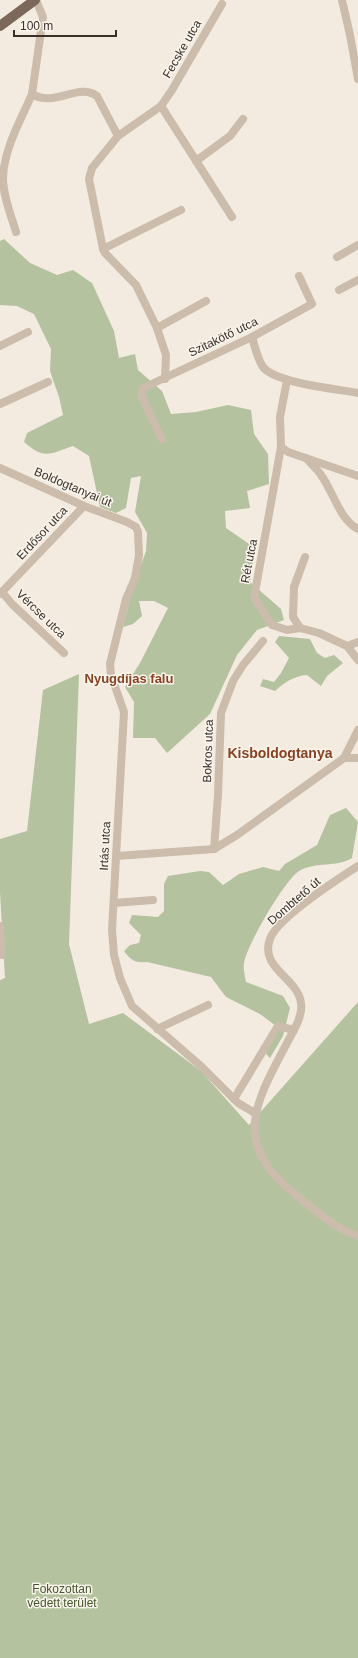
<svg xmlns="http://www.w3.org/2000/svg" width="358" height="1658" font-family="Helvetica,sans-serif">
<rect width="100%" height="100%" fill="#f3ebdf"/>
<g fill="#b4c29f">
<path d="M 4,239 L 30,263 L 57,275 L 73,270 L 92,283 L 114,331 L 119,358 L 135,354 L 138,370 L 162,391 L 171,414 L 196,412 L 228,405 L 251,410 L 254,434 L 268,454 L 269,484 L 247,491 L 250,508 L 225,511 L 226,528 L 255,548 L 250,582 L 281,609 L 284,620 L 257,630 L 237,655 L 210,714 L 167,753 L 155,738 L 133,738 L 134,702 L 125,687 L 140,663 L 168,608 L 154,601 L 139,601 L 142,616 L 133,624 L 123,627 L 133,587 L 146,551 L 147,533 L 135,512 L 141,476 L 131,478 L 126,508 L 116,513 L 100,507 L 89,456 L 73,446 C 49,454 45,460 24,442 L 27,433 L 63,415 L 59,397 L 50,371 L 51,349 L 34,314 L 17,306 L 0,305 L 0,241 Z"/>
<path d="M 279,636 L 310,639 L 317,653 L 325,658 L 334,655 L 343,663 L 327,676 L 321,686 L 307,675 C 294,676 285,682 275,691 L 260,686 L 263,679 L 274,682 L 281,673 L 289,658 L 275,642 Z"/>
<path d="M 79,674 L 69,944 L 89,1024 L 123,1013 L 201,1071 L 249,1125 L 358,1002 L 358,1658 L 0,1658 L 0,980 L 5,978 L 0,892 L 0,839 L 27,831 L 43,690 Z"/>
<path d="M 346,808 L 358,822 L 352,858 C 336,868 316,861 299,871 C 284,881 247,945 244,963 C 243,969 245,976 246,982 L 283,996 L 290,1008 L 283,1036 L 270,1058 L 264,1052 L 276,1026 L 260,1014 L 226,997 L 211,977 L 147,962 C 136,963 131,961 124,951 L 130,945 L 139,943 L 141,935 L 129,923 L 132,915 L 158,917 L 164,911 L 164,884 L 168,876 L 200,871 L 209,872 L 223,885 L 239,874 L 263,867 L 279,871 L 285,864 L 317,845 L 330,815 Z"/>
</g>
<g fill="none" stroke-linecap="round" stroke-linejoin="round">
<g stroke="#cbbcab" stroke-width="8">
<path d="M 36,0 L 43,17 L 32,94 C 55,108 78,82 97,96 L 118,136 L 92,168 L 89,179 L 103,249 L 105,253 L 136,285 L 157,328 L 166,355 L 165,379"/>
<path d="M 342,0 L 350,35 L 358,79"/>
<path d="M 161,106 L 232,217"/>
<path d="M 118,136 L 161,106 L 172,90 L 222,4"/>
<path d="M 196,161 L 230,136 L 243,119"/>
<path d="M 16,232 C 11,215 3,196 3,178 C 4,148 21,120 32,94"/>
<path d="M 103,249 L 181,210"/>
<path d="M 337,257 L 358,245"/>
<path d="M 339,290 L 358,280"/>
<path d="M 157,328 L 206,301"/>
<path d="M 252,337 C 255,347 257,358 263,367 C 275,383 337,389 358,393"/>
<path d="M 0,346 L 28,332"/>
<path d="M 287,380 L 280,417 L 281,447 L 254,598 L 272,625 L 287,630 L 300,628 L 319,633 L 347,646 L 358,660"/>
<path d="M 0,404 L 48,382"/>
<path d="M 162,439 L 141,395 L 143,388 L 252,337 L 312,304 L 299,276"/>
<path d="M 281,447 L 288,452 L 358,476"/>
<path d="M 306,458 C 311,464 317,469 321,475 C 333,491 339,519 358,529"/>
<path d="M 0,468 L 84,506 L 127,522 L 136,527 L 138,532 L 139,555 L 135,578 L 126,599 L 110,664 L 111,675 L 124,712 L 112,930 L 114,955 L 120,978 L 132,1006 L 203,1068 L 238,1103 L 255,1113"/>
<path d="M 2,592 L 12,604 L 64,653"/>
<path d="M 0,594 L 84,506"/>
<path d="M 300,628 L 293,617 L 294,587 L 305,557"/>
<path d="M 347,646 L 358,642"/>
<path d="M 344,758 L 358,730"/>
<path d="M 214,849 L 218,795 L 221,713 L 233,681 L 243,665 L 263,641"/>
<path d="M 117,856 L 214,849 L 237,835 L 344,758 L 358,758"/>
<path d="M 358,866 C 338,879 277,918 270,939 C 259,968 298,978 301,1003 C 303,1017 293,1031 287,1043 C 255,1103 231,1144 295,1194 C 315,1210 334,1228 358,1236"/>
<path d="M 114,903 L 153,900"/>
<path d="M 0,926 L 2,955"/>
<path d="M 157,1029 L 208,1005"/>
<path d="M 234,1099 L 278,1026 L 294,1030"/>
</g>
<path stroke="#7b685b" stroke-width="10" d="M 0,26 L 35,0"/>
</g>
<g text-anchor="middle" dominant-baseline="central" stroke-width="3" stroke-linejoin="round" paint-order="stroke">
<g font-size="12" fill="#39302a" stroke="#faf5ec">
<text transform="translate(182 49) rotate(-60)">Fecske utca</text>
<text transform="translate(223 337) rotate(-26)">Szitakötő utca</text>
<text transform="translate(73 487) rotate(23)">Boldogtanyai út</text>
<text transform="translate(42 533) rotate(-47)">Erdősor utca</text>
<text transform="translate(249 561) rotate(-79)">Rét utca</text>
<text transform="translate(41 614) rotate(44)">Vércse utca</text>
<text transform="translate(208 751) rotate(-88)">Bokros utca</text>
<text transform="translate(105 846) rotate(-87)">Irtás utca</text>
<text transform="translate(294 901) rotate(-41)">Dombtető út</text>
</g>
<g font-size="12" fill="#45572e" stroke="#faf5ec">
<text x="62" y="1589">Fokozottan<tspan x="62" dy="14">védett terület</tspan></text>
</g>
<g font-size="13" font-weight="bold" fill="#884223" stroke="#faf5ec">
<text x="129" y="678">Nyugdíjas falu</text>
</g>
<g font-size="14" font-weight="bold" fill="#884223" stroke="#faf5ec">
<text x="280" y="753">Kisboldogtanya</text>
</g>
</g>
<path d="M14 30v6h102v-6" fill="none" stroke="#39302a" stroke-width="2"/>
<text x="20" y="30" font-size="12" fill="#39302a" stroke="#faf5ec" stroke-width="3" paint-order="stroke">100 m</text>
</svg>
